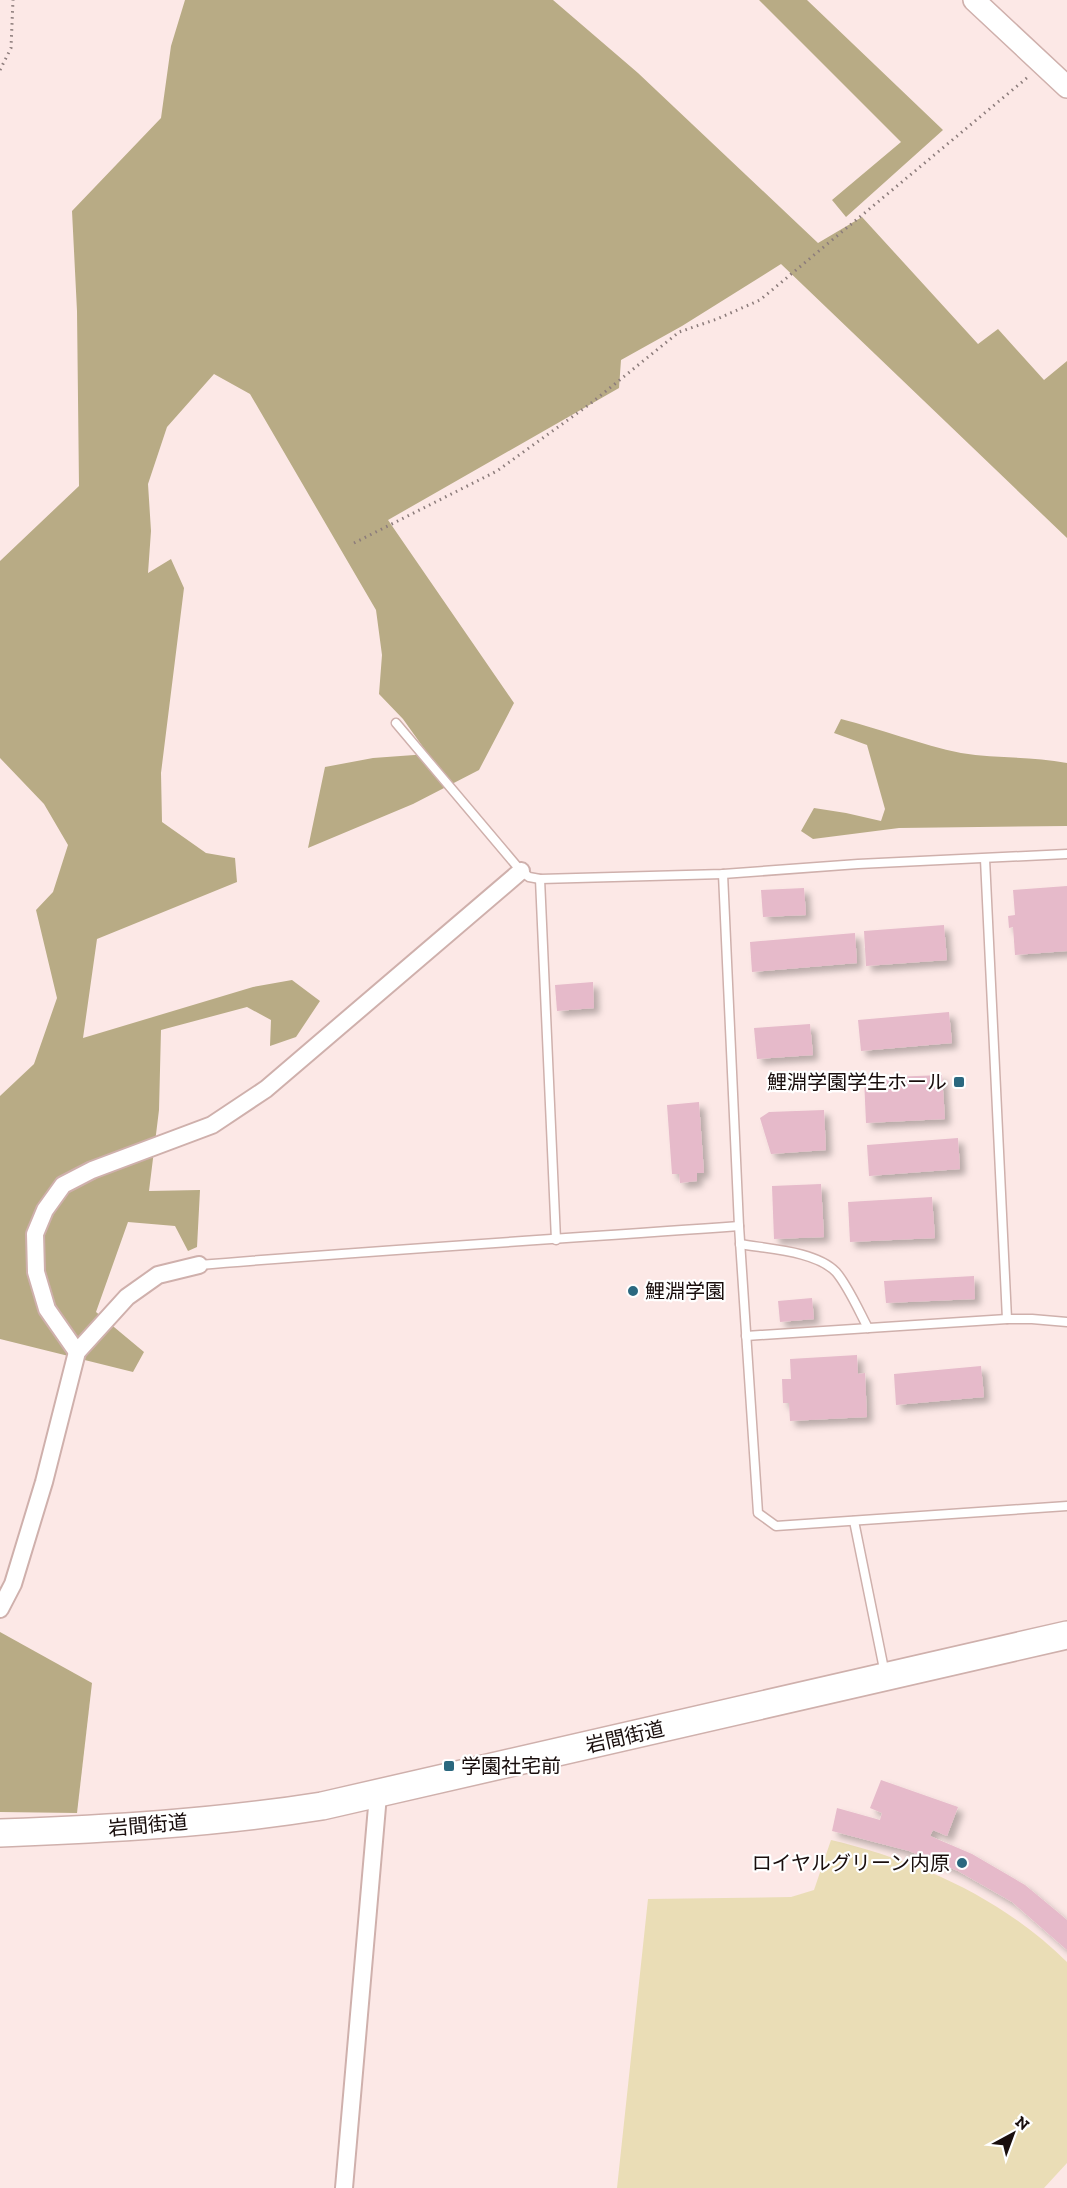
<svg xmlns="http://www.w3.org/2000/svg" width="1067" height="2188" font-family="'Zilla Slab','Noto Sans JP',serif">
<defs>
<filter id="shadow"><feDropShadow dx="5.5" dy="5.5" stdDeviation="3" flood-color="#0004"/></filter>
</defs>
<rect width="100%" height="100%" fill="#fce8e6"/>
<path fill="#eaddb6" d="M 831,1840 C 919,1861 1002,1898 1067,1962 L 1067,2163 L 1044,2188 L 617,2188 L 648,1899 L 791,1897 L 814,1890 Z"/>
<g fill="#b8ab85">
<path d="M 185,0 L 553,0 L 638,73 L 818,243 L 862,217 L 978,344 L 998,329 L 1044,380 L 1067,361 L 1067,538 L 781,264 L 682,326 L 621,360 L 619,388 L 388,520 L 514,703 L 479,770 L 413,804 L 308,848 L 325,767 L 373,758 L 428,754 L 403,719 L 379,694 L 382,655 L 376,610 L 250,394 L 214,374 L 167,427 L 148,484 L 151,531 L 148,573 L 171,559 L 184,588 L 161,773 L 162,822 L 206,853 L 235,858 L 237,882 L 97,939 L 83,1038 L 253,987 L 292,980 L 320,1001 L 296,1037 L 270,1046 L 271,1020 L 247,1007 L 161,1030 L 159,1110 L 149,1191 L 200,1190 L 197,1247 L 188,1251 L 175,1226 L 128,1222 L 96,1312 L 144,1352 L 133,1372 L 0,1339 L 0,1096 L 34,1064 L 57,998 L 36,910 L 53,892 L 68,845 L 44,804 L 0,758 L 0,561 L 79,486 L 77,311 L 72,211 L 161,118 L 171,46 Z"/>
<path d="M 759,0 L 807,0 L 943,130 L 846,217 L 832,200 L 901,142 Z"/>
<path d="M 841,719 C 881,729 921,745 961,753 C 997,759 1032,756 1067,763 L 1067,826 L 899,828 L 813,839 L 801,831 L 814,808 L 846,813 L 881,821 L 885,809 L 867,745 L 834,733 Z"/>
<path d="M 0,1632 L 92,1683 L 77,1813 L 0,1812 Z"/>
</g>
<g fill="#e6baca" filter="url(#shadow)">
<path d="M 1067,886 L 1067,951 L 1015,955 L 1013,927 L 1009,928 L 1008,916 L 1015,915 L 1013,890 Z"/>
<path d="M 804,888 L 806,915 L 763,917 L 761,890 Z"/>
<path d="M 944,925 L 947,960 L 866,966 L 864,931 Z"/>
<path d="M 855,933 L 857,963 L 752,972 L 750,942 Z"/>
<path d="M 593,982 L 594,1008 L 557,1011 L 555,985 Z"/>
<path d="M 949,1012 L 952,1043 L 861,1051 L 858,1020 Z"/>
<path d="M 810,1024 L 813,1055 L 757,1059 L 754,1028 Z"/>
<path d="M 942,1075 L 945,1119 L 866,1123 L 864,1078 Z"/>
<path d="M 699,1102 L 704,1173 L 697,1173 L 697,1181 L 680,1183 L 679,1174 L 672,1174 L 667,1105 Z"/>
<path d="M 824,1110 L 826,1150 L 771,1154 L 760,1118 L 769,1112 Z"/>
<path d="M 958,1138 L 960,1169 L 869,1176 L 867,1145 Z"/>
<path d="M 821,1184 L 824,1237 L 774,1239 L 772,1186 Z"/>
<path d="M 932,1197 L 935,1238 L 850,1242 L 848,1202 Z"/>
<path d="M 974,1276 L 975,1299 L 886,1303 L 884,1281 Z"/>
<path d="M 812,1298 L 814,1319 L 780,1322 L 778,1301 Z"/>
<path d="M 857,1355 L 858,1374 L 865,1373 L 867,1417 L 790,1421 L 789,1403 L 783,1403 L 782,1379 L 791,1379 L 790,1359 Z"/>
<path d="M 981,1366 L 984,1397 L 896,1405 L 894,1374 Z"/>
<path d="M 881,1780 L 958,1807 L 947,1836 L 933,1830 L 930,1836 L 972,1854 L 1025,1885 L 1060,1914 L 1067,1920 L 1067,1950 L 1012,1902 L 958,1871 L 909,1851 L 832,1831 L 837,1808 L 880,1820 L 882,1813 L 870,1808 Z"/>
</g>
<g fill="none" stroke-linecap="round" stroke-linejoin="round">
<defs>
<g id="service">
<path d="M 396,723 L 521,871 L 529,877 L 540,879 L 723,874 L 858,864 L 1067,854"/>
<path d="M 985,859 L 1007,1319"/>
<path d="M 723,874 L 739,1226 L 758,1513 L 776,1526 L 1067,1506"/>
<path d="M 540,879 L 556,1240"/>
<path d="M 740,1244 C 768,1249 816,1251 836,1272 C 848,1286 859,1311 868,1328"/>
<path d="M 199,1265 C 378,1250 559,1239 739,1226"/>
<path d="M 746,1336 L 1007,1319 L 1032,1319 L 1067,1322"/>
<path d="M 854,1521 L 885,1674"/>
</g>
<g id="minor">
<path d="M 77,1352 L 47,1309 L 36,1272 L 35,1234 L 45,1210 L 63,1185 L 92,1170 L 212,1125 L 266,1089 L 521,871"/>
<path d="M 0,1609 L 13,1584 L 44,1482 L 77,1352 L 127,1297 L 158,1275 L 199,1265"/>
<path d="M 344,2188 L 378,1795"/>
</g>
<path id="tertiary" d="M 974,0 L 1067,87"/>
<path id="primary" d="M 0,1833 C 108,1829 215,1823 322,1806 L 1067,1635"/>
</defs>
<use href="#service" stroke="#cfb0ac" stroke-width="11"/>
<use href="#minor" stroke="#cfb0ac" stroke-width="20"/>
<use href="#tertiary" stroke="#cfb0ac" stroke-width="24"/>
<use href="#primary" stroke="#cfb0ac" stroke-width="30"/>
<g stroke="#8c7c7b" stroke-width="3" stroke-dasharray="1.5 4.5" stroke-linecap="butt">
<path d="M 0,70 L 11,48 L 13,0"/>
<path d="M 354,543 L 497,471 L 590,404 L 679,332 L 717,319 L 760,300 L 1028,77"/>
</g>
<use href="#service" stroke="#fff" stroke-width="8"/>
<use href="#minor" stroke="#fff" stroke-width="16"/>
<use href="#tertiary" stroke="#fff" stroke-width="21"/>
<use href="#primary" stroke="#fff" stroke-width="27"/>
</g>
<g fill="#2b687f" stroke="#fff" stroke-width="2">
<rect x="953" y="1076" width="12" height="12" rx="3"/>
<circle cx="633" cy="1291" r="6"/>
<rect x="443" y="1760" width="12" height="12" rx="3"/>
<circle cx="962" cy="1863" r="6"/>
</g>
<g text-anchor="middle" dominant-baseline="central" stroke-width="4.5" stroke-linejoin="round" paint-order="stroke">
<g font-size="20" fill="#190e0d" stroke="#fff" text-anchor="end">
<text x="947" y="1082">鯉淵学園学生ホール</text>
<text x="645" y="1291" text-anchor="start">鯉淵学園</text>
<text x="461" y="1766" text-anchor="start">学園社宅前</text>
<text x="950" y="1863">ロイヤルグリーン内原</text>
</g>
<g font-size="20" fill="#190e0d" stroke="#fff">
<text transform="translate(625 1737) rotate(-13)">岩間街道</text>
<text transform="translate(148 1825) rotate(-5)">岩間街道</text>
</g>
</g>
<g transform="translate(1013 2134) rotate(41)" stroke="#ffffff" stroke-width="4.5" paint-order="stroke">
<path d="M0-4.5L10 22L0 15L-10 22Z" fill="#190e0d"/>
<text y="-9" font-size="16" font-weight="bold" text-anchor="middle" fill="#190e0d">N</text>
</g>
</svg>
